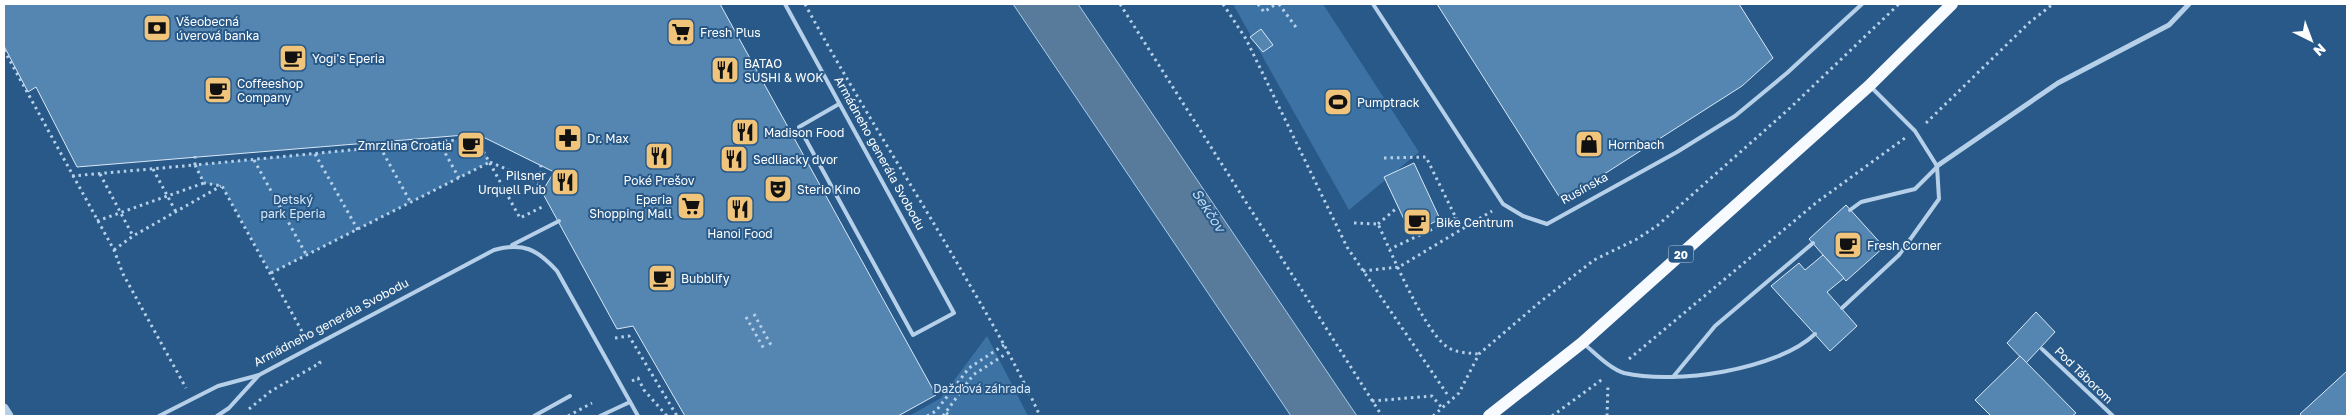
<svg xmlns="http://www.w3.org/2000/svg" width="2351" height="420" font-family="'Golos Text',sans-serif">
<rect width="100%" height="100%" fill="#285988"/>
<g fill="#3d73a4">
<path d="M 1233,4 L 1323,4 L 1419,152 L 1349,210 Z"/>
<path d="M 476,138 L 490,162 L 271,273 L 222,186 L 204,183 L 195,165 Z"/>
<path d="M 987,336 L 1028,416 L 909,416 L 941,398 Z"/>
</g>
<path fill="#597b9b" stroke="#a9cce9" d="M 1013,4 L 1078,4 L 1357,416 L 1291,416 Z"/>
<g fill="#5585b1" stroke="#d8e8f7">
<path d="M 4,4 L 720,4 L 936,395 L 898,416 L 685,416 L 633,326 L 617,329 L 542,192 L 554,172 L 477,134 L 77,167 L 36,87 L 28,92 L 4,46 Z"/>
<path d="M 1437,4 L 1739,4 L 1773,58 L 1742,86 L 1562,201 Z"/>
<path d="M 1261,29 L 1273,45 L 1263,52 L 1250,37 Z"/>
<path d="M 1414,163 L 1440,219 L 1411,234 L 1384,177 Z"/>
<path d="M 1846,205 L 1884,247 L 1846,281 L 1809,239 Z"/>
<path d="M 1823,255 L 1844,278 L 1827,292 L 1857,326 L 1830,351 L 1771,286 L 1799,263 L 1805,270 Z"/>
<path d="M 2036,312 L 2055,332 L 2026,363 L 2007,343 Z"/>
<path d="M 2020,356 L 2076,413 L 2072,416 L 1991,416 L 1975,400 Z"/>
<path d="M 2347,371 L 2347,416 L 2302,416 L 2300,414 Z"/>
</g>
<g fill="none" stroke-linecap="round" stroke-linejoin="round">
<g stroke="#b5d0e8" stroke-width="3" stroke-dasharray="2.5 4" stroke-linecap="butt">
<path d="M 805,4 C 856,99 915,189 968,282 C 994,326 1019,370 1040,416"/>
<path d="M 1120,4 L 1382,416"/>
<path d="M 1223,4 L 1246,39 L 1347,247 L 1447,394"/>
<path d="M 1258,4 L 1264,12 L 1276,4"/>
<path d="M 1279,4 L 1298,30"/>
<path d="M 4,50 L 114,250 L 123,274 L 186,388"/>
<path d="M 1926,123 L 2030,22 L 2053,4"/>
<path d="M 477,134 L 476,138 L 520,218 L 544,206"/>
<path d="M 439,142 L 459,178"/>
<path d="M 380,147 L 411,203"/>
<path d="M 315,154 L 358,230"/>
<path d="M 195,156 L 195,165 L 476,138"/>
<path d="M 1384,158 L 1426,157 L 1456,218 L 1390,249"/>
<path d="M 254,160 L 307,256"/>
<path d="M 490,162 L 538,183"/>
<path d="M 153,169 L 176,212"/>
<path d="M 100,174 L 133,236"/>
<path d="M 72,176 L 195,165 L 204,183 L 222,186 L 304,335"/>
<path d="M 537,193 L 541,165"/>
<path d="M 1456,218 L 1462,229"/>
<path d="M 97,221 L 204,183"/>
<path d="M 1354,223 L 1378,224 C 1392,254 1422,327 1446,346 C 1454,353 1469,353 1479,354"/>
<path d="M 1378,224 L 1398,207"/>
<path d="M 114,250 L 133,236 L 221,186"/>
<path d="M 1363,271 L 1399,267 L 1492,211"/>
<path d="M 271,273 L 490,162"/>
<path d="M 754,314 L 771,345"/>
<path d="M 746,317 L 764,349"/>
<path d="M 615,338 L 629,336 L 677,416"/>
<path d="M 1629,359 L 1817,202 L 1905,138"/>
<path d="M 632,381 L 638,378 L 644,390 L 667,416"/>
<path d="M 1372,401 L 1432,396 L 1443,409"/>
<path d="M 249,409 L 271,391 L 320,363 L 317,358"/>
<path d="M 946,413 L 950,416"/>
<path d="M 568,416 L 592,403"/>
<path d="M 927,416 L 936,411 L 969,368 L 1004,345"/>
<path d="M 943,416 L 973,375 L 1009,352"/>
<path d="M 1433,416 L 1459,393 L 1479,354 L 1540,302 L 1594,260 L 1637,239 L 1658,225 L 1790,108 L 1899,4"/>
<path d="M 1552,416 L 1604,378"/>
<path d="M 1607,416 L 1608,384"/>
</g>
<g stroke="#b5d0e8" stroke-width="4">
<path d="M 785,4 L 954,313 L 913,335 L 799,127 L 839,104"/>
<path d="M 1373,4 L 1503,204 L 1523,216 L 1547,224 L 1677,152 L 1735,116 L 1787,73 L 1862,4"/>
<path d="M 1850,210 L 1861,202 L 1915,189 L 1937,167"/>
<path d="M 512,245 L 559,221"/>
<path d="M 1842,308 L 1899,255 L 1939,199 L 1937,166 L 1915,131 L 1872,88"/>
<path d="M 1584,344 C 1595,353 1610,369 1624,373 C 1675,385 1777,370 1815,334"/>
<path d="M 2042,349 L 2113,416"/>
<path d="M 1673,377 L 1715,326 L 1813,243"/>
<path d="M 159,416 L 218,386 L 259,375 L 494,250 C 523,242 537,249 557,271 L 638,416"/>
<path d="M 217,416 L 229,408 L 259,375"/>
<path d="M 534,416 L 570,396"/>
<path d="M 600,416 L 630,402"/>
</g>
<path stroke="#b5d0e8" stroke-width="5" d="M 1937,166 L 2058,83 L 2169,25 L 2189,4"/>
<path stroke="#b5d0e8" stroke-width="9" d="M 4,408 L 9,416"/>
<path stroke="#f7fafe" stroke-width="12" d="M 1489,416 L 1582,343 L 1869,86 L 1952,4"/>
</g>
<defs>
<symbol id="bank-square" viewBox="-11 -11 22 22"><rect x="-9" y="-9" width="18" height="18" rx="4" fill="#f0c57b" stroke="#285988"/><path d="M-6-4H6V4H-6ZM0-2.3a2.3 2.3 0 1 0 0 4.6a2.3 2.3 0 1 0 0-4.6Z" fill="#111"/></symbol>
<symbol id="supermarket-square" viewBox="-11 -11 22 22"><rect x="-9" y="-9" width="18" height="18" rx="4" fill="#f0c57b" stroke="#285988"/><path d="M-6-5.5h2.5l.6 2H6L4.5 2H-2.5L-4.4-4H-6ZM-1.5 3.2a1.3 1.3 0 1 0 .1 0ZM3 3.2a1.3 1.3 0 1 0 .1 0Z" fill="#111"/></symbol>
<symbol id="cafe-square" viewBox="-11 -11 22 22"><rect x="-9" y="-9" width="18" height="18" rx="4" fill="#f0c57b" stroke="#285988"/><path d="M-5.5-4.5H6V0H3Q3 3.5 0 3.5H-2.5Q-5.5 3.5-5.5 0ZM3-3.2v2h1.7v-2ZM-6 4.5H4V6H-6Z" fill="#111"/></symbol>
<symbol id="restaurant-square" viewBox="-11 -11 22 22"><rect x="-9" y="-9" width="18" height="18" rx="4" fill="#f0c57b" stroke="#285988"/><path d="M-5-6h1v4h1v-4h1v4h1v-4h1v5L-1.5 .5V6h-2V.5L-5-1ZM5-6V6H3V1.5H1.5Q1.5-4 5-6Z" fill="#111"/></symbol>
<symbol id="stadium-square" viewBox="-11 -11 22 22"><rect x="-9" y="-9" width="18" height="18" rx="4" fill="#f0c57b" stroke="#285988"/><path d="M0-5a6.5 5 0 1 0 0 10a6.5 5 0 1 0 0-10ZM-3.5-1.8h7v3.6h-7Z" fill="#111"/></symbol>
<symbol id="pharmacy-square" viewBox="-11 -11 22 22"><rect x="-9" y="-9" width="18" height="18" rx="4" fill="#f0c57b" stroke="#285988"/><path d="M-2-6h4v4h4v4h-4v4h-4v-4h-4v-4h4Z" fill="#111"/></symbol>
<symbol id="shop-square" viewBox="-11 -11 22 22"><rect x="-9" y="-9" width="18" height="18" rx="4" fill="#f0c57b" stroke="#285988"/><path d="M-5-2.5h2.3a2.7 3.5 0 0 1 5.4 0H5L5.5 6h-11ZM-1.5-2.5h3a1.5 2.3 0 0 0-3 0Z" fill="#111"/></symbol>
<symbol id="theatre-square" viewBox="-11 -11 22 22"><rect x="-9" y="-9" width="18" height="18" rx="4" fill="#f0c57b" stroke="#285988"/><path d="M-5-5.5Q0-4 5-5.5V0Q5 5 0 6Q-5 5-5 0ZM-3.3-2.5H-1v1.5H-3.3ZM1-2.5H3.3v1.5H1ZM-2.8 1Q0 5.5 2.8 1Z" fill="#111"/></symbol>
</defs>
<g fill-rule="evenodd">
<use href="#bank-square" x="141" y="12" width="32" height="32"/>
<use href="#supermarket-square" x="665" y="16" width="32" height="32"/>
<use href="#cafe-square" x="277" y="42" width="32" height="32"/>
<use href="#restaurant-square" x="709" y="54" width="32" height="32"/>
<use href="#cafe-square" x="202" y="74" width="32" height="32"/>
<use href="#stadium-square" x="1322" y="86" width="32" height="32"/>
<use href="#restaurant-square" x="729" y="116" width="32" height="32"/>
<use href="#pharmacy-square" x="552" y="122" width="32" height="32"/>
<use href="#shop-square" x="1573" y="128" width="32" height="32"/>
<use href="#cafe-square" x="455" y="129" width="32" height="32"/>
<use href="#restaurant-square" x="643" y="140" width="32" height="32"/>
<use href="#restaurant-square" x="718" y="143" width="32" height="32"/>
<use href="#restaurant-square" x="549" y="166" width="32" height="32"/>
<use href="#theatre-square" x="762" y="173" width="32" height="32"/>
<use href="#supermarket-square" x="675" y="190" width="32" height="32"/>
<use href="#restaurant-square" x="724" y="193" width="32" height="32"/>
<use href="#cafe-square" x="1401" y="206" width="32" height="32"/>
<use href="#cafe-square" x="1832" y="229" width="32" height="32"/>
<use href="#cafe-square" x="646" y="262" width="32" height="32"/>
</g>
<g text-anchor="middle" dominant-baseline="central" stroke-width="4" stroke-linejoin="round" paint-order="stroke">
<rect fill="#285988" stroke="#becddb" stroke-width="1" x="1668.5" y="245.5" width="25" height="17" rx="4"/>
<g font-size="11" font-weight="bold" fill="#fff">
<text x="1681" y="254">20</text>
</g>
<g font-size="12" fill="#fff" stroke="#285988" text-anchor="start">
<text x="176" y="21">Všeobecná<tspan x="176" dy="14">úverová banka</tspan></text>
<text x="700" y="32">Fresh Plus</text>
<text x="312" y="58">Yogi's Eperia</text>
<text x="744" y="63">BATAO<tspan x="744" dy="14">SUSHI &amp; WOK</tspan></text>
<text x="237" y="83">Coffeeshop<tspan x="237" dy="14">Company</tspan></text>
<text x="1357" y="102">Pumptrack</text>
<text x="764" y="132">Madison Food</text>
<text x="587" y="138">Dr. Max</text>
<text x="1608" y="144">Hornbach</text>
<text x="452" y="145" text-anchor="end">Zmrzlina Croatia</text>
<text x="753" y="159">Sedliacky dvor</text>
<text x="546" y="175" text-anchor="end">Pilsner<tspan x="546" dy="14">Urquell Pub</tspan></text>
<text x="659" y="180" text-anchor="middle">Poké Prešov</text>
<text x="797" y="189">Sterio Kino</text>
<text x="672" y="199" text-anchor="end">Eperia<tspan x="672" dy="14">Shopping Mall</tspan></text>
<text x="1436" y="222">Bike Centrum</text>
<text x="740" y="233" text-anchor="middle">Hanoi Food</text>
<text x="1867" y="245">Fresh Corner</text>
<text x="681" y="278">Bubblify</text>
</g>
<g font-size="12" fill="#fff" stroke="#285988">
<text transform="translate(880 153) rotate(61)">Armádneho generála Svobodu</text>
<text transform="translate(1584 188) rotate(-29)">Rusínska</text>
<text transform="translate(331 322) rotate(-28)">Armádneho generála Svobodu</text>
<text transform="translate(2084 375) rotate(44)">Pod Táborom</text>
</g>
<g font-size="12" fill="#d8e8f7" stroke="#285988">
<text x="293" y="199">Detský<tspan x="293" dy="14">park Eperia</tspan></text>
<text x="982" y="388">Dažďová záhrada</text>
</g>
<g font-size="14" font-style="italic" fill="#c0daf0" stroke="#285988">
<text transform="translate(1209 210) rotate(57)">Sekčov</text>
</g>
</g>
<rect width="2351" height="420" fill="none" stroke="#ffffff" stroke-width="10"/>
<g transform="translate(2311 40) rotate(138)" stroke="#285988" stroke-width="4" paint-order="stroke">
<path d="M0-4L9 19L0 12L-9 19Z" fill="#ffffff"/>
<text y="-8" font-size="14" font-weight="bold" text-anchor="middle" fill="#ffffff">N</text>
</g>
</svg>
